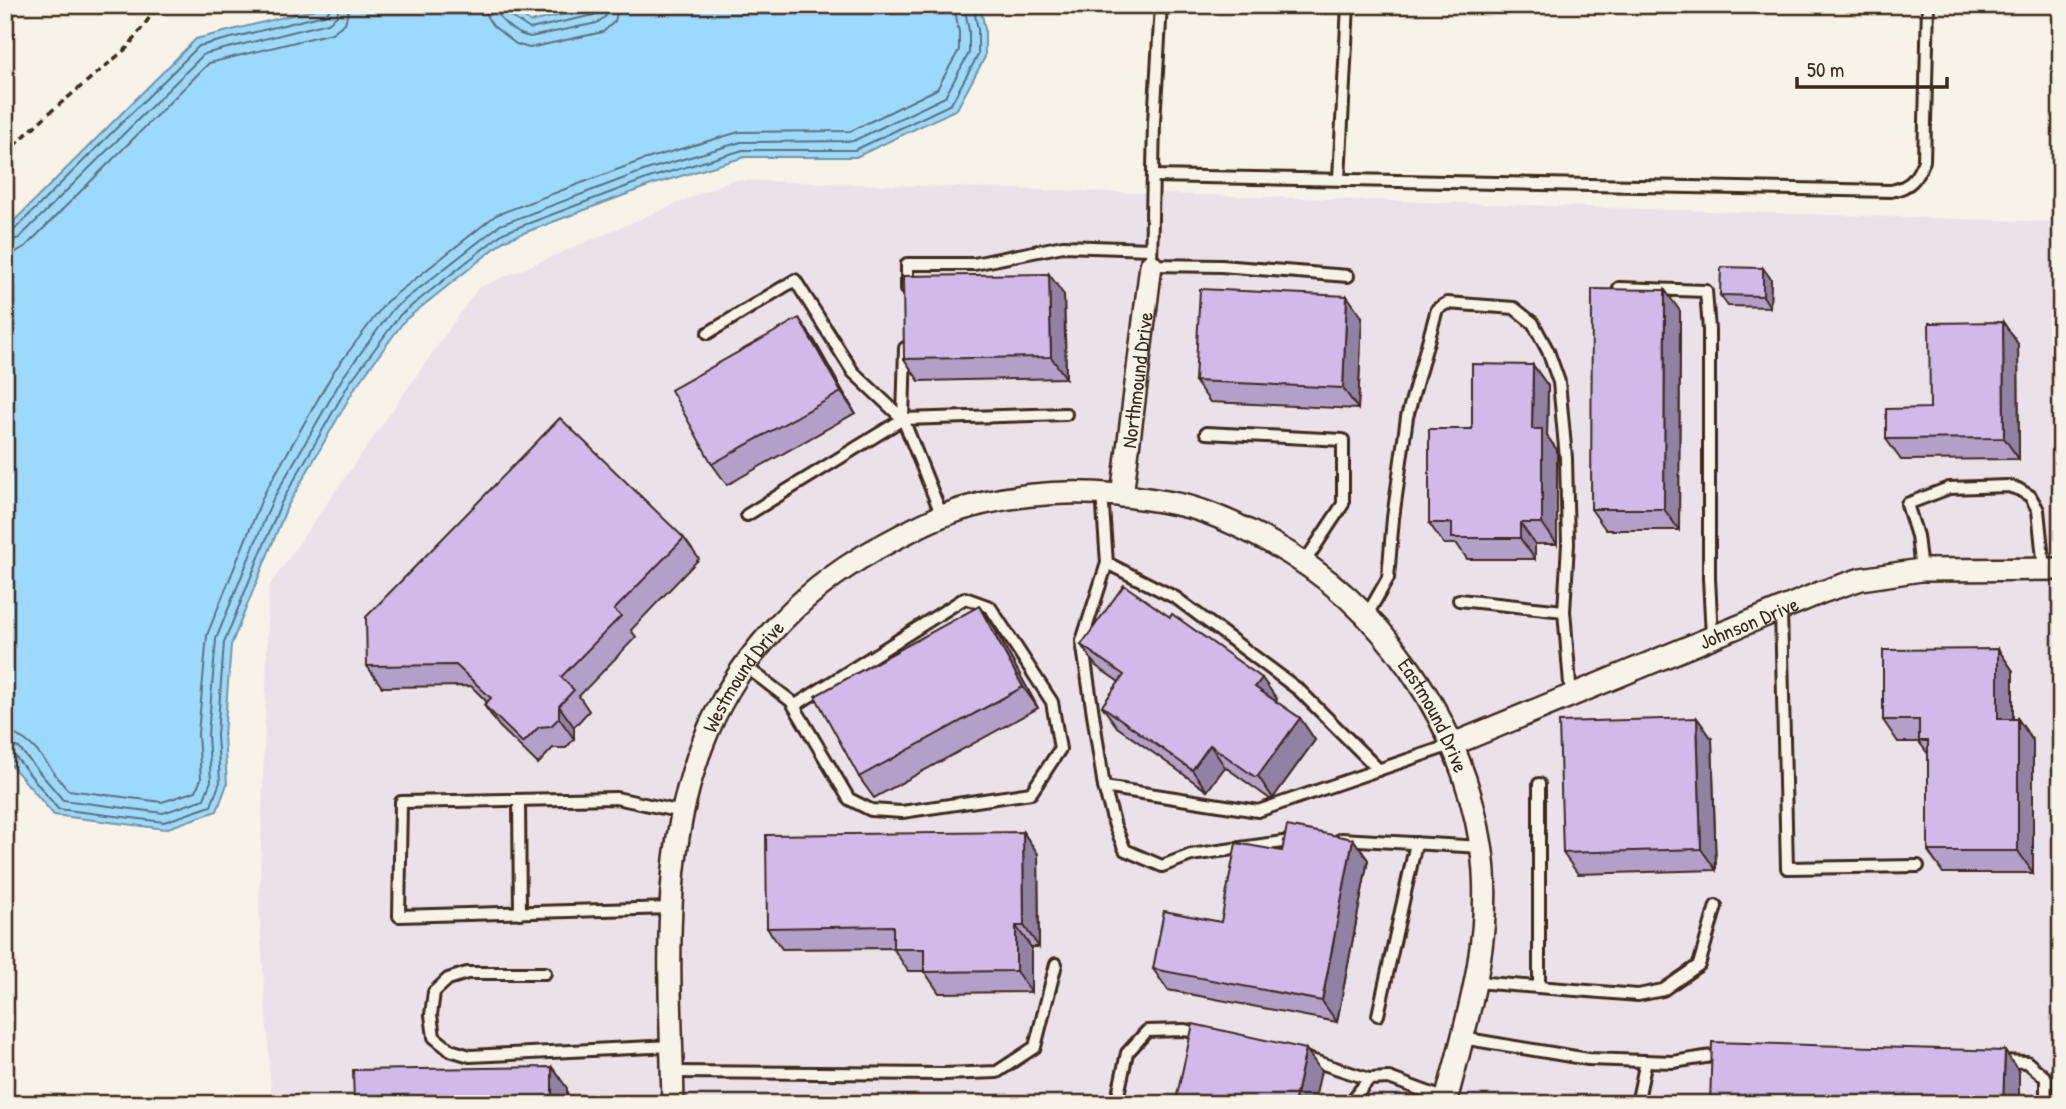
<svg xmlns="http://www.w3.org/2000/svg" width="2066" height="1109" font-family="'Patrick Hand',sans-serif">
<rect width="100%" height="100%" fill="#f7f3e8"/>
<filter id="ink" filterUnits="userSpaceOnUse"><feTurbulence type="fractalNoise" baseFrequency=".0143" numOctaves="2"/><feDisplacementMap in="SourceGraphic" scale="14" xChannelSelector="R" yChannelSelector="G"/><feConvolveMatrix kernelMatrix="1 2 1 2 8 2 1 2 1" color-interpolation-filters="sRGB"/></filter>
<g filter="url(#ink)">
<path fill="#ebe2e9" d="M 2061,78 L 2061,1104 L 272,1104 L 259,908 L 269,586 L 478,288 L 732,180 L 2056,222 Z"/>
<path fill="#9cdafd" stroke="#7594a4" stroke-width="2" d="M 332,5 L 508,5 L 530,22 L 607,5 L 980,5 L 985,29 L 985,57 L 957,109 L 856,157 L 745,157 L 651,185 L 505,240 L 405,320 L 356,386 L 287,507 L 231,645 L 224,735 L 227,784 L 217,811 L 165,829 L 54,815 L 5,758 L 5,230 L 196,39 Z"/>
<g fill="none" stroke-linecap="round" stroke-linejoin="round">
<g stroke="#627077" stroke-width="2">
<path d="M 485,5 L 487,17 L 493,26 L 516,44 L 529,48 L 603,32 L 615,21 L 619,5"/>
<path d="M 496,5 C 497,21 515,34 530,37 L 597,23 L 606,16 L 608,5"/>
<path d="M 505,5 L 507,14 L 530,29 L 594,15 L 598,11 L 599,5"/>
<path d="M 5,234 L 13,231 L 199,46 L 324,15 L 329,11 L 330,5"/>
<path d="M 5,243 L 19,238 L 204,54 L 328,23 L 337,16 L 339,5"/>
<path d="M 5,253 L 16,252 L 26,246 L 209,63 L 332,33 L 345,23 L 350,5"/>
<path d="M 5,733 C 34,734 50,772 68,790 L 162,802 L 196,791 L 201,779 L 198,734 L 207,635 L 264,494 L 334,371 L 386,302 L 496,215 L 643,160 L 739,132 L 851,131 L 937,89 L 959,50 L 959,32 L 954,5"/>
<path d="M 5,743 L 19,748 L 63,800 L 163,813 L 204,799 L 211,781 L 208,735 L 216,639 L 273,499 L 343,377 L 393,309 L 500,225 L 646,170 L 741,142 L 853,141 L 945,97 L 969,53 L 969,31 L 964,5"/>
<path d="M 5,752 L 14,755 L 58,809 L 164,822 L 211,806 L 220,782 L 217,735 L 224,643 L 281,503 L 350,382 L 400,315 L 503,233 L 649,178 L 743,150 L 855,150 L 951,104 L 978,55 L 978,30 L 973,5"/>
</g>
<defs>
<g id="service">
<path d="M 1161,5 L 1154,122 L 1151,265 L 1221,266 L 1348,276"/>
<path d="M 1153,176 L 1891,191 C 1911,187 1916,179 1924,161 L 1928,5"/>
<path d="M 1339,179 L 1348,5"/>
<path d="M 1619,288 L 1706,291 L 1709,330 L 1709,578 L 1712,637"/>
<path d="M 907,290 L 907,264 L 974,264 L 1063,246 L 1151,249"/>
<path d="M 708,333 L 795,280 L 853,372 L 903,419 L 942,516"/>
<path d="M 903,419 L 905,348"/>
<path d="M 1206,433 L 1343,440 L 1343,504 L 1304,563"/>
<path d="M 1102,493 L 1107,563 L 1176,598 L 1299,690 L 1379,770"/>
<path d="M 747,515 L 903,419 L 1066,414"/>
<path d="M 1921,570 L 1917,536 L 1907,504 L 1949,488 L 2008,486 L 2018,489 L 2030,496 L 2038,510 L 2044,569"/>
<path d="M 1459,600 L 1564,611"/>
<path d="M 1781,609 L 1787,868 L 1918,866"/>
<path d="M 1367,615 L 1388,578 L 1393,518 L 1407,417 L 1437,309 L 1447,303 L 1514,308 L 1533,323 L 1548,351 L 1559,382 L 1566,458 L 1568,544 L 1564,611 L 1571,696"/>
<path d="M 745,666 L 791,701 L 794,706 L 849,799 L 871,810 L 902,812 L 1031,793 L 1060,749 L 1052,702 L 990,607 L 965,598 L 794,706"/>
<path d="M 1539,784 L 1539,987"/>
<path d="M 1104,787 L 1082,641 L 1107,563"/>
<path d="M 519,800 L 520,913"/>
<path d="M 1341,839 L 1482,847"/>
<path d="M 1297,840 L 1191,855 L 1162,866 L 1125,850 L 1115,826 L 1104,787 L 1258,811 L 1451,745"/>
<path d="M 672,908 L 399,916 L 401,802 L 616,798 L 682,812"/>
<path d="M 545,973 L 467,973 L 448,979 L 434,992 L 431,1015 L 434,1037 L 450,1050 L 470,1056 L 672,1046"/>
<path d="M 1475,982 L 1638,995 L 1663,990 L 1699,965 L 1716,906"/>
<path d="M 1378,1015 L 1416,843"/>
<path d="M 1462,1038 L 1588,1059 L 1673,1062 L 1725,1054"/>
<path d="M 1302,1057 L 1369,1079"/>
<path d="M 2000,1061 L 2027,1062 L 2046,1078 L 2046,1104"/>
<path d="M 673,1072 L 944,1074 L 997,1072 L 1035,1047 L 1056,964"/>
<path d="M 1116,1104 L 1127,1053 L 1147,1031 L 1185,1030 L 1204,1035"/>
<path d="M 1349,1104 L 1369,1079 L 1389,1078 L 1446,1099"/>
<path d="M 1637,1104 L 1646,1061"/>
</g>
<g id="minor">
<path id="s1" d="M 1122,496 L 1151,265"/>
<path id="s2" d="M 1451,745 L 1822,592 L 1861,579 L 1921,570 L 2061,569"/>
<path id="s3" d="M 673,1104 C 671,984 658,857 703,743 C 735,660 798,593 874,550 C 896,538 919,525 942,516 C 997,495 1060,489 1118,495 C 1143,498 1168,501 1193,508 C 1220,516 1245,529 1270,542 C 1382,604 1461,719 1481,845 C 1495,932 1467,1021 1445,1104"/>
</g>
</defs>
<use href="#service" stroke="#3b2a1e" stroke-width="16"/>
<use href="#minor" stroke="#3b2a1e" stroke-width="26"/>
<path stroke="#3b2a1e" stroke-width="3.5" stroke-dasharray="7 5" stroke-linecap="butt" d="M 5,154 L 48,114 L 127,48 L 159,5"/>
<use href="#service" stroke="#f7f3e8" stroke-width="10"/>
<use href="#minor" stroke="#f7f3e8" stroke-width="21"/>
</g>
<g fill="#b2a0c9" stroke="#3b2a1e" stroke-width="2">
<path d="M 1771,279 L 1770,307 L 1728,306 L 1720,295 Z"/>
<path d="M 1064,295 L 1066,378 L 919,381 L 904,359 Z"/>
<path d="M 1680,311 L 1679,530 L 1606,530 L 1591,509 Z"/>
<path d="M 1362,317 L 1358,409 L 1210,402 L 1195,381 Z"/>
<path d="M 2003,322 L 2018,344 L 2019,459 L 1901,460 L 1886,439 L 1930,408 Z"/>
<path d="M 814,340 L 855,413 L 727,485 L 712,464 Z"/>
<path d="M 1533,365 L 1548,386 L 1547,436 L 1557,450 L 1557,544 L 1535,544 L 1535,559 L 1467,559 L 1457,544 L 1444,544 L 1429,523 L 1472,429 Z"/>
<path d="M 684,538 L 699,559 L 631,630 L 636,637 L 579,696 L 589,711 L 574,727 L 574,739 L 566,748 L 553,748 L 538,764 L 499,726 L 484,705 L 487,702 L 471,686 L 382,687 L 367,666 Z"/>
<path d="M 1170,617 L 1277,699 L 1275,701 L 1300,718 L 1315,740 L 1273,798 L 1270,799 L 1225,767 L 1207,791 L 1117,727 L 1102,706 L 1119,682 L 1096,666 L 1081,645 Z"/>
<path d="M 994,627 L 1038,708 L 874,798 L 859,777 Z"/>
<path d="M 1998,649 L 2013,671 L 2013,719 L 2018,719 L 2033,741 L 2033,873 L 1943,873 L 1928,851 L 1928,754 L 1919,742 L 1898,742 L 1883,720 Z"/>
<path d="M 1697,718 L 1712,739 L 1716,870 L 1578,874 L 1563,853 Z"/>
<path d="M 1023,832 L 1038,854 L 1039,947 L 1031,947 L 1031,992 L 939,993 L 924,971 L 908,971 L 893,948 L 782,949 L 767,928 Z"/>
<path d="M 1353,839 L 1368,860 L 1337,1022 L 1168,990 L 1153,969 L 1221,922 L 1282,851 Z"/>
</g>
<g fill="#9182a4" stroke="#3b2a1e" stroke-width="2">
<path d="M 1763,268 L 1771,279 L 1770,307 L 1763,296 Z"/>
<path d="M 1049,274 L 1064,295 L 1066,378 L 1051,357 Z"/>
<path d="M 1665,290 L 1680,311 L 1679,530 L 1664,509 Z"/>
<path d="M 1347,296 L 1362,317 L 1358,409 L 1343,388 Z"/>
<path d="M 799,318 L 814,340 L 855,413 L 841,392 Z"/>
<path d="M 2003,322 L 2018,344 L 2019,459 L 2004,438 Z"/>
<path d="M 1533,365 L 1548,386 L 1547,436 L 1557,450 L 1557,544 L 1542,523 L 1532,429 Z"/>
<path d="M 1520,523 L 1535,544 L 1535,559 L 1520,538 Z"/>
<path d="M 979,606 L 994,627 L 1038,708 L 1023,687 Z"/>
<path d="M 1998,649 L 2013,671 L 2013,741 L 1998,719 Z"/>
<path d="M 1262,678 L 1277,699 L 1270,708 L 1255,687 Z"/>
<path d="M 559,706 L 574,727 L 574,739 L 559,718 Z"/>
<path d="M 1300,718 L 1315,740 L 1273,798 L 1258,776 Z"/>
<path d="M 1697,718 L 1712,739 L 1716,870 L 1701,849 Z"/>
<path d="M 2018,719 L 2033,741 L 2033,873 L 2018,851 Z"/>
<path d="M 1210,745 L 1225,767 L 1207,791 L 1192,770 Z"/>
<path d="M 1023,832 L 1038,854 L 1039,947 L 1024,926 Z"/>
<path d="M 1353,839 L 1368,860 L 1337,1022 L 1322,1001 Z"/>
<path d="M 1016,926 L 1031,947 L 1031,992 L 1016,971 Z"/>
<path d="M 1306,1049 L 1321,1071 L 1314,1104 L 1294,1104 Z"/>
<path d="M 2005,1051 L 2019,1072 L 2019,1104 L 2003,1104 Z"/>
<path d="M 552,1067 L 567,1088 L 567,1104 L 552,1104 Z"/>
</g>
<g fill="#cfbaea" stroke="#3b2a1e" stroke-width="2">
<path d="M 1721,267 L 1763,268 L 1763,296 L 1720,295 Z"/>
<path d="M 1049,274 L 1051,357 L 904,359 L 903,276 Z"/>
<path d="M 1200,289 L 1347,296 L 1343,388 L 1195,381 Z"/>
<path d="M 1592,289 L 1665,290 L 1664,509 L 1591,509 Z"/>
<path d="M 799,318 L 841,392 L 712,464 L 671,390 Z"/>
<path d="M 2003,322 L 2004,438 L 1886,439 L 1886,409 L 1930,408 L 1929,323 Z"/>
<path d="M 1472,364 L 1533,365 L 1532,429 L 1542,429 L 1542,523 L 1520,523 L 1520,538 L 1452,538 L 1452,523 L 1429,523 L 1429,429 L 1472,429 Z"/>
<path d="M 560,418 L 684,538 L 614,610 L 621,616 L 561,677 L 574,690 L 559,706 L 559,718 L 551,726 L 539,727 L 523,743 L 484,705 L 491,698 L 456,665 L 367,666 L 366,617 Z"/>
<path d="M 1124,585 L 1170,617 L 1172,614 L 1262,678 L 1255,687 L 1300,718 L 1258,776 L 1255,777 L 1210,745 L 1192,770 L 1102,706 L 1124,675 L 1081,645 Z"/>
<path d="M 979,606 L 1023,687 L 859,777 L 815,696 Z"/>
<path d="M 1998,649 L 1998,719 L 2018,719 L 2018,851 L 1928,851 L 1928,741 L 1919,741 L 1919,720 L 1883,720 L 1883,650 Z"/>
<path d="M 1697,718 L 1701,849 L 1563,853 L 1559,722 Z"/>
<path d="M 1287,826 L 1353,839 L 1322,1001 L 1153,969 L 1164,911 L 1221,922 L 1236,843 L 1282,851 Z"/>
<path d="M 1023,832 L 1024,926 L 1016,926 L 1016,971 L 924,972 L 924,949 L 893,949 L 893,926 L 767,928 L 766,835 Z"/>
<path d="M 1193,1024 L 1306,1049 L 1294,1104 L 1175,1104 Z"/>
<path d="M 1712,1042 L 2005,1051 L 2003,1104 L 1710,1104 Z"/>
<path d="M 552,1067 L 552,1104 L 354,1104 L 353,1070 Z"/>
</g>
</g>
<g text-anchor="middle" dominant-baseline="central" stroke-width="5" stroke-linejoin="round" paint-order="stroke">
<g font-size="21" fill="#3b2a1e" stroke="#f7f3e8">
<text stroke="none"><textPath href="#s1" startOffset="117">Northmound Drive</textPath></text>
<text stroke="none"><textPath href="#s2" startOffset="322">Johnson Drive</textPath></text>
<text stroke="none"><textPath href="#s3" startOffset="443">Westmound Drive</textPath></text>
<text stroke="none"><textPath href="#s3" startOffset="1286">Eastmound Drive</textPath></text>
</g>
</g>
<rect width="2066" height="1109" fill="none" stroke="#f7f3e8" stroke-width="28"/>
<rect x="14" y="14" width="2038" height="1081" fill="none" stroke="#3b2a1e" stroke-width="2.5" filter="url(#ink)"/>
<path d="M1797 77v10h150v-10" fill="none" stroke="#3b2a1e" stroke-width="3.5"/>
<text x="1807" y="77" font-size="21" fill="#3b2a1e" stroke="#f7f3e8" stroke-width="5" paint-order="stroke">50 m</text>
</svg>
